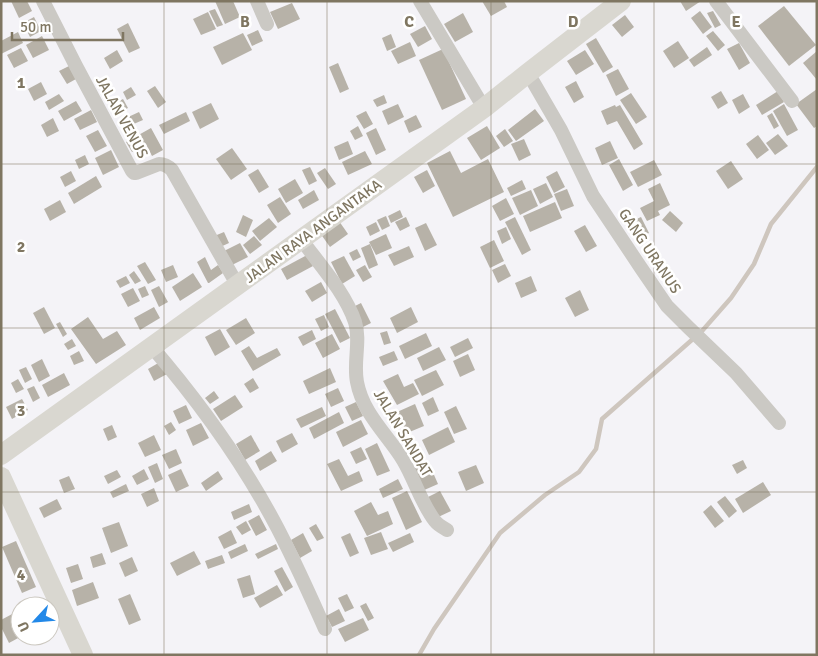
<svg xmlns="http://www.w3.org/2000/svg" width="818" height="656" font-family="Signika,sans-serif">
<rect width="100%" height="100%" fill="#f4f3f7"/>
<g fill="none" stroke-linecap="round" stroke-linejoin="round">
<path stroke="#cec6be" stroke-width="4.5" d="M 419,655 L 434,629 L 500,533 L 545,495 L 579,472 L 596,449 L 602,419 L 702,331 L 731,298 L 754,264 L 771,224 L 817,167"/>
</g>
<g fill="#b7b2a8">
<path d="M 11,1 L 27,1 L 32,11 L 19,18 Z"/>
<path d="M 215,1 L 233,1 L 240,17 L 225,24 Z"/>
<path d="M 482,1 L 504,1 L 507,7 L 491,16 Z"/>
<path d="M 680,1 L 701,1 L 686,11 Z"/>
<path d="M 292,3 L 300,19 L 278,29 L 270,12 Z"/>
<path d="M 784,6 L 816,45 L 789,66 L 758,26 Z"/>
<path d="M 215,9 L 223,25 L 217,27 L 209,11 Z"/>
<path d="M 700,11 L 712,27 L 703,34 L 691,18 Z"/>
<path d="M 713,11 L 721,25 L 715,28 L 707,13 Z"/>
<path d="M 208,12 L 216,29 L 201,35 L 193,19 Z"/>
<path d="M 463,13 L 473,32 L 455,42 L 444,24 Z"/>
<path d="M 625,15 L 634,27 L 622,37 L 612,25 Z"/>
<path d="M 34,17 L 41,31 L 30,37 L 23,23 Z"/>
<path d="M 128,23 L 140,48 L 129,53 L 117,29 Z"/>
<path d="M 425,26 L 432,39 L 418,47 L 410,34 Z"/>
<path d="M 258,30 L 263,41 L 252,46 L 247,35 Z"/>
<path d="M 713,31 L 725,45 L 718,51 L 706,36 Z"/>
<path d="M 18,32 L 23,43 L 1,54 L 1,41 Z"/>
<path d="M 243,33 L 252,50 L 222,65 L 213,47 Z"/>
<path d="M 391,34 L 396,47 L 387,51 L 382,38 Z"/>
<path d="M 42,36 L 49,50 L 33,58 L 26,45 Z"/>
<path d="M 596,38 L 613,67 L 603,73 L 586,44 Z"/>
<path d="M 678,41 L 689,58 L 674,68 L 663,51 Z"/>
<path d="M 410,42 L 416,56 L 398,64 L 391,51 Z"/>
<path d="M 739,43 L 750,63 L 739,70 L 727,49 Z"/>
<path d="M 707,47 L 712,55 L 694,67 L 689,60 Z"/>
<path d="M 21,48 L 28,61 L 14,68 L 7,55 Z"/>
<path d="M 443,49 L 466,99 L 442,110 L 419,60 Z"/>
<path d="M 117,50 L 123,61 L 110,69 L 104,58 Z"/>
<path d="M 585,50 L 594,64 L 576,75 L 567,61 Z"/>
<path d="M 817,51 L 817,80 L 803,63 Z"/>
<path d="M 338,63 L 349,89 L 340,93 L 329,67 Z"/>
<path d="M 69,66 L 76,79 L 67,84 L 59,71 Z"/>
<path d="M 618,69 L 629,89 L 616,96 L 606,75 Z"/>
<path d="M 576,81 L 584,97 L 574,103 L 565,87 Z"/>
<path d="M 41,82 L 47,94 L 34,101 L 28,89 Z"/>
<path d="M 155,86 L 166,102 L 158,108 L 147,91 Z"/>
<path d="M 131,87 L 136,95 L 127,100 L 123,92 Z"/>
<path d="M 817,89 L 817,126 L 814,128 L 796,104 Z"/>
<path d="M 721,91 L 728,103 L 718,109 L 711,97 Z"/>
<path d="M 778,91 L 784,102 L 762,115 L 756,105 Z"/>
<path d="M 631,93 L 647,117 L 636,124 L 620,100 Z"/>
<path d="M 59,94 L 64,101 L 49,110 L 45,102 Z"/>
<path d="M 743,94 L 750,107 L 739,114 L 732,100 Z"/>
<path d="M 384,95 L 387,103 L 377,107 L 373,100 Z"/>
<path d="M 123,99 L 128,108 L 118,113 L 114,104 Z"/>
<path d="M 76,101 L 82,111 L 64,121 L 58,111 Z"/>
<path d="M 211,103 L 219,119 L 200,129 L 192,112 Z"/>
<path d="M 398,104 L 404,117 L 388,125 L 382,111 Z"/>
<path d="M 784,104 L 798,130 L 787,136 L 773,111 Z"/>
<path d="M 615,105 L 616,107 L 620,105 L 643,144 L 634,150 L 617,121 L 607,125 L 601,111 Z"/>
<path d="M 535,109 L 544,121 L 516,141 L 508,130 Z"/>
<path d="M 91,110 L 97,122 L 80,130 L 74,119 Z"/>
<path d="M 366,111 L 373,124 L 364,129 L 356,116 Z"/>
<path d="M 139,112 L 143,120 L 129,126 L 126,118 Z"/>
<path d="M 186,112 L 190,121 L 164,134 L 159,125 Z"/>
<path d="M 772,113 L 779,126 L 774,129 L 767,116 Z"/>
<path d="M 416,115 L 422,127 L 409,133 L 404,121 Z"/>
<path d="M 53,118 L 59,131 L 47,137 L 41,125 Z"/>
<path d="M 358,126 L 363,136 L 355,140 L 350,131 Z"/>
<path d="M 487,126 L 500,148 L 481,160 L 467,138 Z"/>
<path d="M 151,128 L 163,150 L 152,156 L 146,144 L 132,152 L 126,142 Z"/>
<path d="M 376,128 L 386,150 L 376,155 L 366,133 Z"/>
<path d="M 505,129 L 513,141 L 504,147 L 496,136 Z"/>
<path d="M 98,130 L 107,146 L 95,152 L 86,136 Z"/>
<path d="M 778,134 L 788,146 L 775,155 L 766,143 Z"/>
<path d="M 758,135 L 769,150 L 757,159 L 746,144 Z"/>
<path d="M 524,139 L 531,155 L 519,161 L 511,144 Z"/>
<path d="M 348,141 L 353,154 L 339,160 L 334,147 Z"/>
<path d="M 610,141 L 618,158 L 602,165 L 595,148 Z"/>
<path d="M 232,148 L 247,169 L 231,180 L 216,159 Z"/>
<path d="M 111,150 L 119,167 L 103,175 L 95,158 Z"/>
<path d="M 365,151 L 372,164 L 348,175 L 342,162 Z"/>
<path d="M 450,151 L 461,173 L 488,159 L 504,192 L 453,217 L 427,163 Z"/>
<path d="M 85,155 L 89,164 L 79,169 L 75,160 Z"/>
<path d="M 619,159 L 633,185 L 623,191 L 609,165 Z"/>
<path d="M 654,160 L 662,175 L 638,187 L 630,172 Z"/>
<path d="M 731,161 L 743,179 L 728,189 L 716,171 Z"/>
<path d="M 310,167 L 317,181 L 309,185 L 302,170 Z"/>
<path d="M 325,168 L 336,184 L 328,189 L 317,173 Z"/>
<path d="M 258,169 L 269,187 L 259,193 L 248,175 Z"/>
<path d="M 427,170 L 435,186 L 423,193 L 414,177 Z"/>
<path d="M 71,171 L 76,181 L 65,187 L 60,177 Z"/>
<path d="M 557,171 L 565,187 L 554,193 L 546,177 Z"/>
<path d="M 96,176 L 102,187 L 74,204 L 68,193 Z"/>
<path d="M 295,179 L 303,193 L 286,203 L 278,189 Z"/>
<path d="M 522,180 L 526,189 L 511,196 L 507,188 Z"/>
<path d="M 546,183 L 553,197 L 540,204 L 533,189 Z"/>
<path d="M 660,183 L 670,205 L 658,211 L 660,215 L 647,221 L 640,208 L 654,201 L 648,189 Z"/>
<path d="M 567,189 L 574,206 L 561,211 L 554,194 Z"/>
<path d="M 314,190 L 319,200 L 303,209 L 298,200 Z"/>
<path d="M 531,190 L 538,206 L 520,215 L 512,198 Z"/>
<path d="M 280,197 L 291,214 L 278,223 L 267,205 Z"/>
<path d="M 506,198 L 514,214 L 500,221 L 492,206 Z"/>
<path d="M 60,200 L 66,212 L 50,221 L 44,209 Z"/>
<path d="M 555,202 L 562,218 L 530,232 L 523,216 Z"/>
<path d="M 400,210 L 403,217 L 391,223 L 388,216 Z"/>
<path d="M 670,211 L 683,223 L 676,232 L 662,220 Z"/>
<path d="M 243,215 L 253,220 L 246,237 L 236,232 Z"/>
<path d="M 386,216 L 390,226 L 382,230 L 377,220 Z"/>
<path d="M 406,217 L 410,226 L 400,231 L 395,222 Z"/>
<path d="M 515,217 L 531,250 L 522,255 L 505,222 Z"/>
<path d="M 641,217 L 649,233 L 636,239 L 628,223 Z"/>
<path d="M 269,218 L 277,227 L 260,241 L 252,231 Z"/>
<path d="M 339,221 L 348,234 L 330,247 L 320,233 Z"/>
<path d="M 376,222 L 380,231 L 370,236 L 366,227 Z"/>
<path d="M 426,223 L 437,245 L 425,251 L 415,228 Z"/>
<path d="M 585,225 L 597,246 L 586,252 L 574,231 Z"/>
<path d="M 506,227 L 511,239 L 502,244 L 497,231 Z"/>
<path d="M 224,232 L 229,243 L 218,248 L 212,237 Z"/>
<path d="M 386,234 L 392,248 L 376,255 L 369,242 Z"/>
<path d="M 254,236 L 262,245 L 250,254 L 243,245 Z"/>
<path d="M 494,240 L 504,261 L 490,268 L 480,247 Z"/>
<path d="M 240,243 L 248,257 L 232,265 L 224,251 Z"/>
<path d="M 370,244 L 378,265 L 369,269 L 361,248 Z"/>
<path d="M 409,246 L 414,257 L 394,266 L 388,255 Z"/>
<path d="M 357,249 L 361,257 L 353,261 L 349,253 Z"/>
<path d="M 307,255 L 313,266 L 287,280 L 281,269 Z"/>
<path d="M 344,256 L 355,276 L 342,284 L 331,262 Z"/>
<path d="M 205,257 L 211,270 L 218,265 L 223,273 L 209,283 L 208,283 L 197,262 Z"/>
<path d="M 145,262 L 156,280 L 148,284 L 137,266 Z"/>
<path d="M 505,264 L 511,276 L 498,283 L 492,270 Z"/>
<path d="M 173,265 L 178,277 L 166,282 L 161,270 Z"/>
<path d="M 365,265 L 372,277 L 363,282 L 356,270 Z"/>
<path d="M 134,271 L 141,281 L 135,284 L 129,275 Z"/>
<path d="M 193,273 L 202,287 L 180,301 L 172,287 Z"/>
<path d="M 126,276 L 130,283 L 120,288 L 116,281 Z"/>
<path d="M 531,276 L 537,291 L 521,298 L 515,283 Z"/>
<path d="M 321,282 L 327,293 L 312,302 L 305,291 Z"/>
<path d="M 145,286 L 149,295 L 142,298 L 138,289 Z"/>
<path d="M 159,286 L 168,302 L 159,307 L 151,290 Z"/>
<path d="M 133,288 L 140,301 L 128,307 L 121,294 Z"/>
<path d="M 580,290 L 589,310 L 575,317 L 565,298 Z"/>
<path d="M 361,303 L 371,323 L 361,328 L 351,308 Z"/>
<path d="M 44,307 L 55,328 L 44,334 L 33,313 Z"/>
<path d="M 154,307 L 160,318 L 140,330 L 134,318 Z"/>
<path d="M 411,307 L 418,322 L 397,333 L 390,318 Z"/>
<path d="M 335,309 L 350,338 L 340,343 L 325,314 Z"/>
<path d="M 324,315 L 329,327 L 321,331 L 315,319 Z"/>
<path d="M 88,317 L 103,339 L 117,331 L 126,345 L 96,364 L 71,329 Z"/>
<path d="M 246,318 L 255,333 L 236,345 L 226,330 Z"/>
<path d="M 60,322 L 67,334 L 63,337 L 56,324 Z"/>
<path d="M 220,329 L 230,347 L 215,356 L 205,337 Z"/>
<path d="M 312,330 L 316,339 L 303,346 L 298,337 Z"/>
<path d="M 387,331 L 391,343 L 384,345 L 380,333 Z"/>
<path d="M 426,333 L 432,346 L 405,359 L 399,346 Z"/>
<path d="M 332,334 L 340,349 L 323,358 L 315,343 Z"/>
<path d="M 468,338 L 473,348 L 455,357 L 450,347 Z"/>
<path d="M 72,339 L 76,346 L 68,350 L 64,344 Z"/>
<path d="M 249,346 L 257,358 L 277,348 L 281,355 L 253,371 L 241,351 Z"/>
<path d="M 439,347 L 446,360 L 423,371 L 417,358 Z"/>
<path d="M 79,351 L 84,361 L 74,365 L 70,356 Z"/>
<path d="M 394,351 L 398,360 L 383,366 L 379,357 Z"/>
<path d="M 468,354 L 475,370 L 460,377 L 453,361 Z"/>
<path d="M 42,359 L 50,376 L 39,382 L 31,365 Z"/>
<path d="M 160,362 L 167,374 L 154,381 L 148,369 Z"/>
<path d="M 26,367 L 32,379 L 25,383 L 19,370 Z"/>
<path d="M 330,368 L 336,382 L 309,394 L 303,381 Z"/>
<path d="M 436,370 L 444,385 L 422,396 L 414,380 Z"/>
<path d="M 64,373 L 70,385 L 48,397 L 42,385 Z"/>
<path d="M 398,374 L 404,387 L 413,383 L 419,394 L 397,405 L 383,381 Z"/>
<path d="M 253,378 L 259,388 L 250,393 L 244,384 Z"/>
<path d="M 18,379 L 24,389 L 16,393 L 11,383 Z"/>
<path d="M 34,386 L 40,398 L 33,402 L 27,389 Z"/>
<path d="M 338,388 L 344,401 L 331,407 L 325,394 Z"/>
<path d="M 214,391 L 219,398 L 210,404 L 205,398 Z"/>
<path d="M 235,395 L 243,407 L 221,421 L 213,409 Z"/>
<path d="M 433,397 L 439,411 L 428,416 L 422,403 Z"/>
<path d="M 22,399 L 28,410 L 12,419 L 6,407 Z"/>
<path d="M 356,402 L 363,416 L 352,421 L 345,407 Z"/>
<path d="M 415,404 L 424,426 L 407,433 L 397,412 Z"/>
<path d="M 186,405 L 192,418 L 179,424 L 173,411 Z"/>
<path d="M 456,406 L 467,429 L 454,434 L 444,412 Z"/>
<path d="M 322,407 L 326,416 L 301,428 L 296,419 Z"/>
<path d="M 339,412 L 344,423 L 314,439 L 309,428 Z"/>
<path d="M 361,420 L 368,434 L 343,447 L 336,432 Z"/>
<path d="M 171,422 L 176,430 L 169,435 L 164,426 Z"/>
<path d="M 201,423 L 209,438 L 193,446 L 186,430 Z"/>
<path d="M 112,425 L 117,437 L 108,441 L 103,429 Z"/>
<path d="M 448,427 L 455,442 L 429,455 L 422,440 Z"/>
<path d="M 292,433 L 298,444 L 282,453 L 276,441 Z"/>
<path d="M 154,435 L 161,450 L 145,457 L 138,443 Z"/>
<path d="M 251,435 L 260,451 L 245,460 L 236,444 Z"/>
<path d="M 377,443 L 390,471 L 377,476 L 365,449 Z"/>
<path d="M 361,447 L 367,459 L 356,464 L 350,452 Z"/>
<path d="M 176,449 L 182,463 L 169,469 L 162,455 Z"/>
<path d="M 271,451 L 277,461 L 260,471 L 255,461 Z"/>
<path d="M 339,459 L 348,476 L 359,471 L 363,481 L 341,491 L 327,464 Z"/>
<path d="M 743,460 L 747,468 L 737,474 L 732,465 Z"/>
<path d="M 428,461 L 438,484 L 422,491 L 412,468 Z"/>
<path d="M 157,463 L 163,479 L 155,483 L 148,467 Z"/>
<path d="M 476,465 L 484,483 L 466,491 L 458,472 Z"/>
<path d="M 144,469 L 149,479 L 137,485 L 132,476 Z"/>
<path d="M 181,469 L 189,486 L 176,492 L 168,475 Z"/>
<path d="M 117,470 L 121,477 L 108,484 L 104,476 Z"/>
<path d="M 218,471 L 223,479 L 206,491 L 201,483 Z"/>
<path d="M 69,476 L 75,489 L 64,493 L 59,480 Z"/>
<path d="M 398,479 L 403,489 L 383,498 L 379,489 Z"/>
<path d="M 763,482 L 771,495 L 743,513 L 735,499 Z"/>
<path d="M 126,484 L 129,491 L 113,498 L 110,492 Z"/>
<path d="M 154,488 L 159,501 L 147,507 L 141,494 Z"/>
<path d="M 407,491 L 422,522 L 406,530 L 392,498 Z"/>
<path d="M 440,491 L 451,511 L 434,519 L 424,499 Z"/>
<path d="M 725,496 L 737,511 L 729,518 L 717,502 Z"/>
<path d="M 57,499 L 62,509 L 44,518 L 39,508 Z"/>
<path d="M 371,502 L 378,515 L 388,511 L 393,524 L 367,536 L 354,511 Z"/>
<path d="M 249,504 L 252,512 L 234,520 L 231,512 Z"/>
<path d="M 711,505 L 724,521 L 715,528 L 703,512 Z"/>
<path d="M 259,515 L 267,530 L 256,536 L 248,521 Z"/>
<path d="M 246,521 L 251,530 L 242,535 L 236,527 Z"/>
<path d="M 119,522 L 128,546 L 111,553 L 102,528 Z"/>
<path d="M 316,524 L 324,538 L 317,541 L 309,528 Z"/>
<path d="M 231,530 L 237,543 L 224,549 L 218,537 Z"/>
<path d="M 381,532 L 388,549 L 371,555 L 364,538 Z"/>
<path d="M 303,533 L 312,551 L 300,558 L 291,540 Z"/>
<path d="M 350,533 L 359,553 L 350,557 L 341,537 Z"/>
<path d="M 410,533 L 414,542 L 393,552 L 388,543 Z"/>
<path d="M 16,541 L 36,587 L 22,593 L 2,547 Z"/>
<path d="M 245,544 L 248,551 L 231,559 L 228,552 Z"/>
<path d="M 276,544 L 278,549 L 258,559 L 255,554 Z"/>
<path d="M 194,551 L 201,564 L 177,576 L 170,563 Z"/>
<path d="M 102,553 L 106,564 L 93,568 L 90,557 Z"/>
<path d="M 222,555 L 225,563 L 208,569 L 205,561 Z"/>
<path d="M 132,557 L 138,571 L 125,577 L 119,563 Z"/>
<path d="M 78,564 L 83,579 L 71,583 L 66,568 Z"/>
<path d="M 282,567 L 293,587 L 285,592 L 274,571 Z"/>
<path d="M 250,575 L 255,594 L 243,598 L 237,579 Z"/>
<path d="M 93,582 L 99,598 L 77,606 L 72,590 Z"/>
<path d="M 277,585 L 283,595 L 260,608 L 254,598 Z"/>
<path d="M 130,594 L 141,620 L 129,625 L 118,599 Z"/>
<path d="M 347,594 L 354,608 L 345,612 L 338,598 Z"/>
<path d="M 366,603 L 374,618 L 368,621 L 360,606 Z"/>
<path d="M 339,609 L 345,621 L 332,627 L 326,616 Z"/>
<path d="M 14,613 L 20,624 L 20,637 L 9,643 L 1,627 L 1,620 Z"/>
<path d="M 363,618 L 369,630 L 345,642 L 338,629 Z"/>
</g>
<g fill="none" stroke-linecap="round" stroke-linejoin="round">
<g stroke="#cbc9c4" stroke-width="14">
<path d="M 43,1 L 76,66 L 132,171 L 134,173 L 136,173 L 159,164 C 165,164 168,166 172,170 L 238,286"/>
<path d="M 257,1 L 267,24"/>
<path d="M 420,1 L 484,108"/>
<path d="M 716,1 L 792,101"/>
<path d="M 528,73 L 561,130 L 593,196 L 641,268 L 667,306 L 688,327 L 736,373 L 779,423"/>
<path d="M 301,239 C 319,264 345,292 355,322 C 361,341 353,362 357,382 C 363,414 387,434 403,460 C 415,480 421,503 435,521 C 438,525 442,527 447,530"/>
<path d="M 152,347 C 200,403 244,464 278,529 C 295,562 310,595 325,629"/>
</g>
<g stroke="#d9d7d0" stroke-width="20">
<path d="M 1,455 L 484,108 L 528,73 L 621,1"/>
<path d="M 1,477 L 83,655"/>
</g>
</g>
<path fill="none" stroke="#7f7661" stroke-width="1" stroke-opacity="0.55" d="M 164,1 L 164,655M 327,1 L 327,655M 491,1 L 491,655M 654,1 L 654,655M 1,164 L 817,164M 1,328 L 817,328M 1,492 L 817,492"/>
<g text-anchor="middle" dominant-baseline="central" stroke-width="5" stroke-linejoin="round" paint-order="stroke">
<g font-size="15" fill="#7f7661" stroke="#fff">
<text transform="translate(122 117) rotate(61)">JALAN VENUS</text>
<text transform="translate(313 231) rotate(-36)">JALAN RAYA ANGANTAKA</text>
<text transform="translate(650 251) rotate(56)">GANG URANUS</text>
<text transform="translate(403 433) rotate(59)">JALAN SANDAT</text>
</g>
</g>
<g font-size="16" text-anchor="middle" font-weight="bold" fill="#7f7661" stroke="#fff" stroke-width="5" stroke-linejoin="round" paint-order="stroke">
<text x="245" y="27">B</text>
<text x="409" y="27">C</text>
<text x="573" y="27">D</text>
<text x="736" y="27">E</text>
<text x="21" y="88">1</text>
<text x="21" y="252">2</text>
<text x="21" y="416">3</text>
<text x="21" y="580">4</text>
</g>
<rect width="818" height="656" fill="none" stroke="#7f7661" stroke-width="5"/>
<g transform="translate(35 621) rotate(244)"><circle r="24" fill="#ffffff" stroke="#ccc8c0"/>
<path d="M0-4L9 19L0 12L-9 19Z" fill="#2288e8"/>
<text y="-8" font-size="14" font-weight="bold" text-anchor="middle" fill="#7f7661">U</text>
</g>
<path d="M12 32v8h111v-8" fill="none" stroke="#7f7661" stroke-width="2.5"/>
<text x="20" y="32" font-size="15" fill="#7f7661" stroke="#ffffff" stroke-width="4" paint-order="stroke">50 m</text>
</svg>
